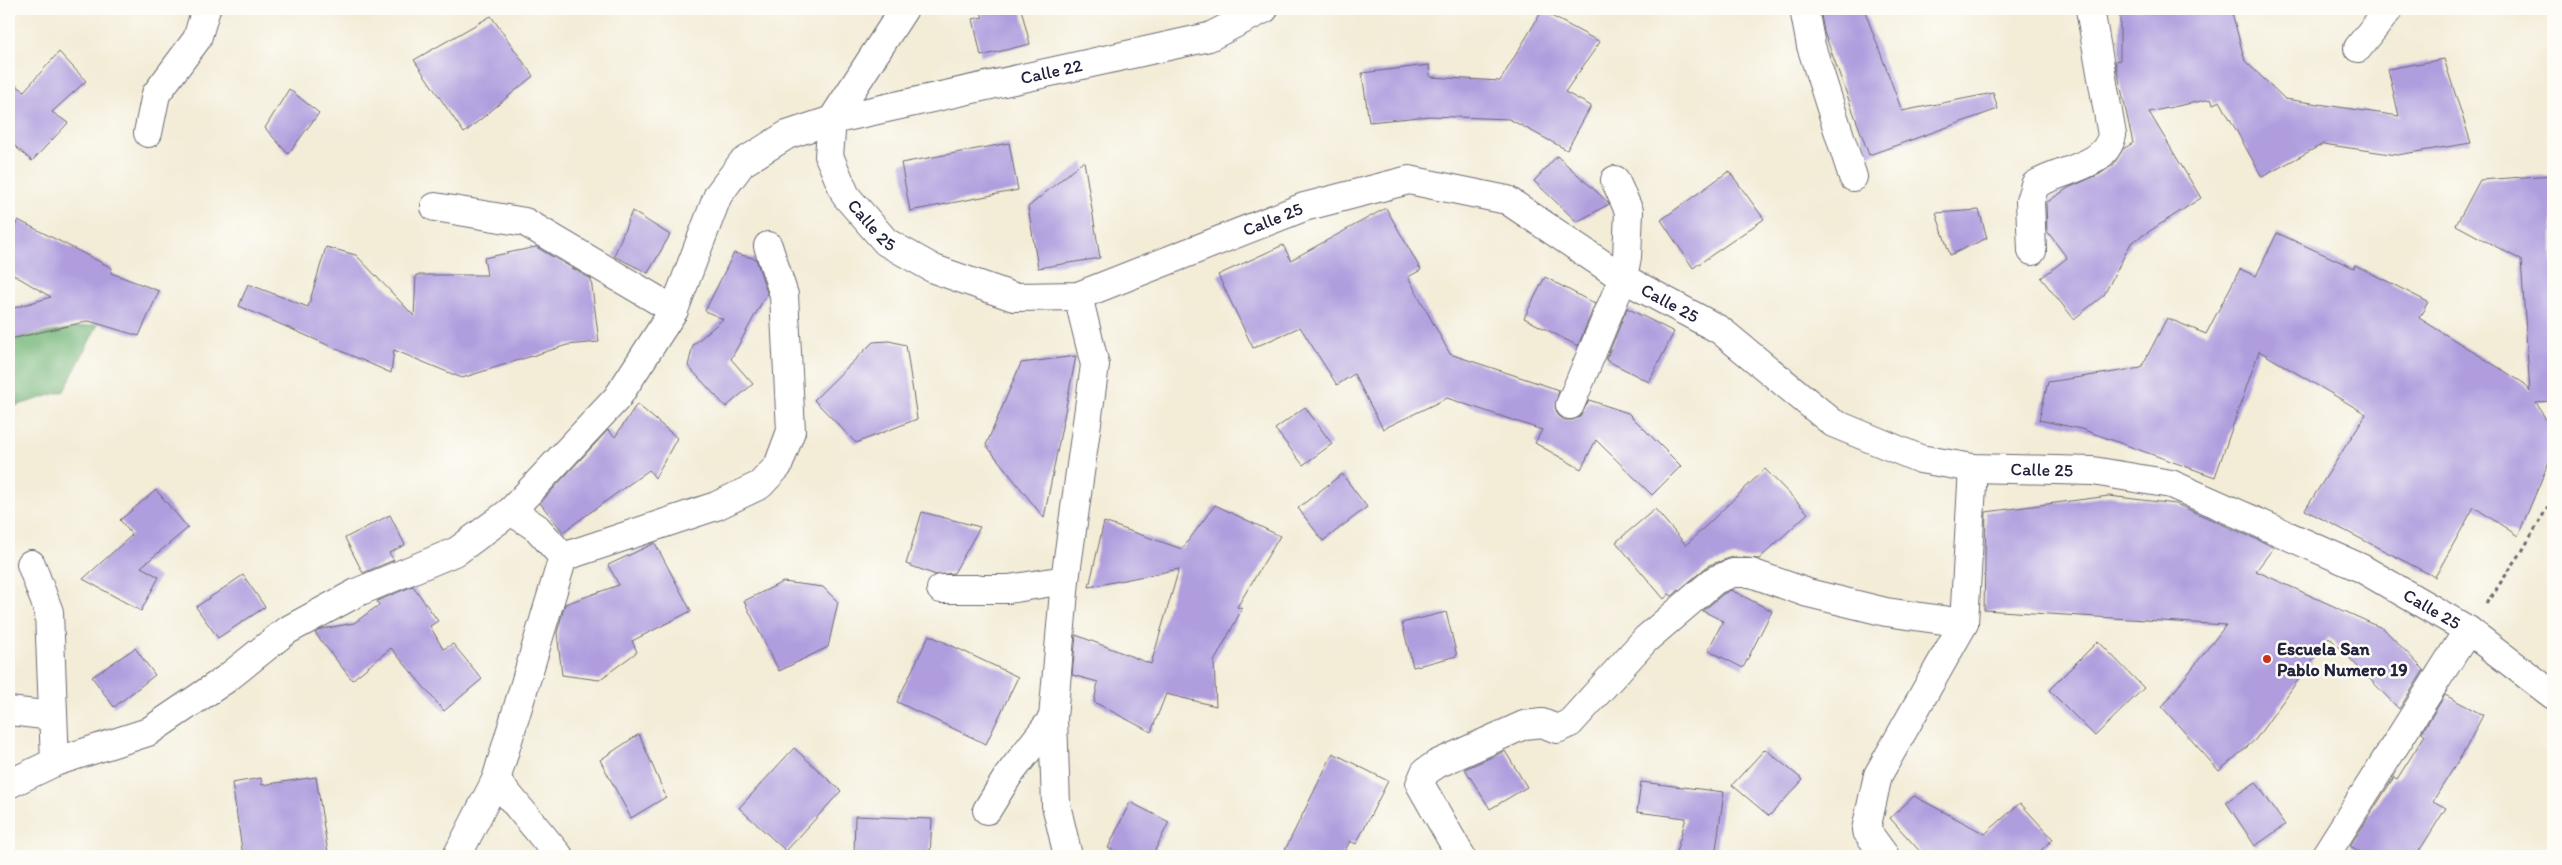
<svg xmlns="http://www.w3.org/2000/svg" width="2562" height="865" font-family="Itim,sans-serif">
<rect width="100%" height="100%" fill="#fdfcf7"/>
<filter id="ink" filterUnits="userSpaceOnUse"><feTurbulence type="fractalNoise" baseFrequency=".02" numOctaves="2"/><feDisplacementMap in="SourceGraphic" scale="10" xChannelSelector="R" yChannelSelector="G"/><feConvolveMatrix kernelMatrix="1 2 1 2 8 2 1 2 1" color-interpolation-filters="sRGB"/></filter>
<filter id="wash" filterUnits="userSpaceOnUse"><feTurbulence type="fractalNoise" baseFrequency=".0096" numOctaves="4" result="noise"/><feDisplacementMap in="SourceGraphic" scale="20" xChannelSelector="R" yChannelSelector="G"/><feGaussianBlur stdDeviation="1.12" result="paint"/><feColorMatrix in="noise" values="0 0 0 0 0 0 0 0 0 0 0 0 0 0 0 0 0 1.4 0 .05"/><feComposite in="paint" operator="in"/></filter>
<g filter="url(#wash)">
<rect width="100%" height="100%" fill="#f3ecd7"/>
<path fill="#73b578" stroke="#4a6c5a" d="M 98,324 L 64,391 L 15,406 L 9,417 L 9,336 L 11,339 Z"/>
<g id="blocks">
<g fill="#af9dde">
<path d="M 979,9 L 1021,9 L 1030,44 L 981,56 L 973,19 L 983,17 Z"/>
<path d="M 1820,9 L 1864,9 L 1902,111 L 1993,93 L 1998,109 L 1869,155 L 1824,32 Z"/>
<path d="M 2120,9 L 2231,9 L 2245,61 L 2285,99 L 2399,116 L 2388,69 L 2444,59 L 2471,143 L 2397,155 L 2323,144 L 2262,177 L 2220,101 L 2213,104 L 2211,99 L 2149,112 L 2201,198 L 2131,243 L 2104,295 L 2074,319 L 2041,278 L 2067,258 L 2047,231 L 2046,203 L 2068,188 L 2100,174 L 2113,165 L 2123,149 L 2133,143 L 2115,61 L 2120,60 Z"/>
<path d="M 1542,11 L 1600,42 L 1565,92 L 1591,106 L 1567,150 L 1509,119 L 1430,116 L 1369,122 L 1362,73 L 1429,65 L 1430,77 L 1500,81 Z"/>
<path d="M 491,16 L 533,76 L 464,133 L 414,60 Z"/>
<path d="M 59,52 L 86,81 L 52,112 L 68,123 L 32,161 L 9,141 L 9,80 L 24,91 Z"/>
<path d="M 289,89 L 319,113 L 288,154 L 265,128 Z"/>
<path d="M 1009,143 L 1018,190 L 910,211 L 901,163 Z"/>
<path d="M 1557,156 L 1608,202 L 1609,204 L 1577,222 L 1534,181 Z"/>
<path d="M 1084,161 L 1100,258 L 1038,268 L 1028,207 Z"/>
<path d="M 1729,171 L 1764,219 L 1693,268 L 1661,220 Z"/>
<path d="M 2553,175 L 2553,401 L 2536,402 L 2553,432 L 2553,452 L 2518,536 L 2474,507 L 2435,577 L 2305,510 L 2366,414 L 2259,351 L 2215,477 L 2081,429 L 2039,420 L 2048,382 L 2141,368 L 2167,318 L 2206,334 L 2240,269 L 2256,276 L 2277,233 L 2354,268 L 2355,265 L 2428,302 L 2419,318 L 2525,384 L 2530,392 L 2521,260 L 2456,225 L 2480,180 Z"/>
<path d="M 1386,208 L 1421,270 L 1408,277 L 1450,354 L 1559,390 L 1555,407 L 1558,415 L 1564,420 L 1572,420 L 1580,417 L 1589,400 L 1628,413 L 1681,466 L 1652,495 L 1596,440 L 1581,469 L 1535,443 L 1542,430 L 1447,398 L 1383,429 L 1354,374 L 1337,385 L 1300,327 L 1253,348 L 1218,275 L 1283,245 L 1291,260 Z"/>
<path d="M 1979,210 L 1987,238 L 1950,255 L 1936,213 Z"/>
<path d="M 632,211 L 670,235 L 648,273 L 614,256 Z"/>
<path d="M 18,220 L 112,268 L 111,273 L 159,291 L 139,336 L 89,321 L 11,339 L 10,309 L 51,297 L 9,272 L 9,239 Z"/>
<path d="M 326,247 L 356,255 L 414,316 L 416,275 L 487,275 L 484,258 L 536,247 L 591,279 L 599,342 L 567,345 L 462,378 L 394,350 L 391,373 L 239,306 L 248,284 L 308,307 Z"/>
<path d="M 734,253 L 756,259 L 767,293 L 731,359 L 753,384 L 726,407 L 688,366 L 693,345 L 723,319 L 705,311 Z"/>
<path d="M 1545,277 L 1595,304 L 1578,346 L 1524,318 Z"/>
<path d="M 1627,308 L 1674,332 L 1649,382 L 1606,360 Z"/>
<path d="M 889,341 L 906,345 L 917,419 L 856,443 L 814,400 L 873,342 Z"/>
<path d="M 1076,356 L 1044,518 L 986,445 L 1021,363 Z"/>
<path d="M 637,404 L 677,438 L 655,478 L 649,470 L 563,532 L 540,503 L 608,430 L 615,437 Z"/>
<path d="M 1305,407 L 1332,444 L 1303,465 L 1275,429 Z"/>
<path d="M 1765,469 L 1808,513 L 1759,559 L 1733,557 L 1709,565 L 1672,596 L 1669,594 L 1664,599 L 1616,542 L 1655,509 L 1686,545 Z"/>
<path d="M 1342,474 L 1367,507 L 1323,541 L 1298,508 Z"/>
<path d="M 156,490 L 188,528 L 141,567 L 159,577 L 141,611 L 83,579 L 132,535 L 120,520 Z"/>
<path d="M 2109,496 L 2176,504 L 2274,547 L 2256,571 L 2384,629 L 2424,670 L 2399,709 L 2329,637 L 2255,740 L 2219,771 L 2162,707 L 2226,625 L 1984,610 L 1986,512 Z"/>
<path d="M 1215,505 L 1280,536 L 1237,607 L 1242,609 L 1214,662 L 1216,706 L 1166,694 L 1151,732 L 1094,702 L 1098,682 L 1072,675 L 1076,635 L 1151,664 L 1179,569 L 1089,587 L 1104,522 L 1182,549 Z"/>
<path d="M 922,512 L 980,527 L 954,573 L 936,575 L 906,564 Z"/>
<path d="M 390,515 L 405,545 L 389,553 L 394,560 L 363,573 L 345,538 Z"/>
<path d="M 655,543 L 691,611 L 632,641 L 637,652 L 599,680 L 562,675 L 557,633 L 565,604 L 619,585 L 608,565 Z"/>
<path d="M 243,575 L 265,607 L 218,638 L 196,607 Z"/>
<path d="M 783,582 L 823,587 L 838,602 L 828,647 L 779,671 L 744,601 Z"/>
<path d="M 413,586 L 438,621 L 430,626 L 443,649 L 453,644 L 482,679 L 444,711 L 391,648 L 352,680 L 315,633 L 322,629 L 354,623 L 379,605 L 377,601 Z"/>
<path d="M 1731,590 L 1772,611 L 1743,668 L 1708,650 L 1723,621 L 1703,611 L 1723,594 Z"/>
<path d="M 1446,612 L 1457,656 L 1413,667 L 1402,623 Z"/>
<path d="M 929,635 L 1018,677 L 986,744 L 897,702 Z"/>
<path d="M 2098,641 L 2144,688 L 2095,736 L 2049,690 Z"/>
<path d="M 135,648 L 155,675 L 114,707 L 92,677 Z"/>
<path d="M 2445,695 L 2483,715 L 2465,750 L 2433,801 L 2446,808 L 2416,856 L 2367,856 L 2350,846 L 2394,777 L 2397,779 L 2425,735 L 2422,732 Z"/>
<path d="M 639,734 L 666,797 L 631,818 L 600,760 Z"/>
<path d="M 794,748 L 841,791 L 786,851 L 739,808 Z"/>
<path d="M 1765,749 L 1803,780 L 1769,816 L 1732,785 Z"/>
<path d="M 1505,751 L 1527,787 L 1490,809 L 1465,769 Z"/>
<path d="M 1333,753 L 1388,781 L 1356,844 L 1350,841 L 1342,856 L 1282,856 Z"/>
<path d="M 316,777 L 328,853 L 309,856 L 243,856 L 232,783 L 261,778 L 262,785 Z"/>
<path d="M 1641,782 L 1724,792 L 1715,856 L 1675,856 L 1686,818 L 1637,812 Z"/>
<path d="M 2256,782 L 2285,825 L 2255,846 L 2226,802 Z"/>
<path d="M 1914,796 L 1985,834 L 2020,803 L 2053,839 L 2035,856 L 1924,856 L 1890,818 Z"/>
<path d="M 1130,802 L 1169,822 L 1152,856 L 1124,856 L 1108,848 Z"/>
<path d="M 855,816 L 932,819 L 930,856 L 854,856 Z"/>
</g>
</g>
</g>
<g filter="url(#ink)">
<use href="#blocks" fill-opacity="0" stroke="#6b6972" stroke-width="1"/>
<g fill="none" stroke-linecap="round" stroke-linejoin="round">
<defs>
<g id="minor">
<path id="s1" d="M 904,9 L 832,120 L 829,156 L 846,196 L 886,242 L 934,269 L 1014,297 L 1078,296 L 1304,207 L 1409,180 L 1507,200 L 1623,278 L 1720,330 L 1833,423 L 1920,459 L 1973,468 L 2093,471 L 2171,484 L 2361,568 L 2468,630 L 2553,695"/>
<path d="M 1804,9 L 1811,46 L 1853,177"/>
<path d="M 2358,48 L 2389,9"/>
<path d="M 148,133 L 156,94 L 197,39 L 206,9"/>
<path d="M 435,207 L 525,222 L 674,310"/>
<path d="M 2032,251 L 2030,201 L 2035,185 C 2061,169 2105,168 2112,135 L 2090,9"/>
<path d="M 1570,405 L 1623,278 L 1627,257 L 1629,211 L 1615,180"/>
<path d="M 563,557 L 716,506 L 760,485 L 778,466 L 791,431 L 784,295 L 768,246"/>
<path d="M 31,564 L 49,612 L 55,762"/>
<path d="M 941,589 L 1009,589 L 1065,580"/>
<path d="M 9,711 L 53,716"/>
<path d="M 496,780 L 559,856"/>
<path id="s2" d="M 9,784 L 55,762 L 148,732 L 226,679 L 286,631 L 358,592 L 457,551 L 511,511 L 617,398 L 674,310 L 718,195 L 742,163 L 787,135 L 832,120 L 1209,37 L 1264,9"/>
<path d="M 987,810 L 1008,776 L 1053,718"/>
<path d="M 457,856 L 496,780 L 563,557 L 537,528 L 511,511"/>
<path d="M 1068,856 L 1056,805 L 1053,718 L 1065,580 L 1095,365 L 1078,296"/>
<path d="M 1461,856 L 1420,784 L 1425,772 L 1437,764 L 1524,725 L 1542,723 L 1557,729 L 1570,723 L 1646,639 L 1715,580 L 1733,573 L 1751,573 L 1808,593 L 1886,612 L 1964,623"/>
<path d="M 1885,856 L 1866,830 L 1878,775 L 1964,623 L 1973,468"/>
<path d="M 2325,856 L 2468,630"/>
</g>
</defs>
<use href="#minor" stroke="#6b6972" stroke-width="30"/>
<path stroke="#6b6972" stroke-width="3" stroke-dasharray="4 4" stroke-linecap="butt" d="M 2486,604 L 2521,553 L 2553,498"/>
<use href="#minor" stroke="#fff" stroke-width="28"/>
</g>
</g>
<circle fill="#c8321e" stroke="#fdfcf7" stroke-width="2" cx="2267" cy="659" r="5"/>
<g text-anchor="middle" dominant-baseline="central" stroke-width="5" stroke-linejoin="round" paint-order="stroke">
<g font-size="18" fill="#22223b" stroke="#fdfcf7">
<text stroke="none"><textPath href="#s2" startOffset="1324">Calle 22</textPath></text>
<text stroke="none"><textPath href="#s1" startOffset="686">Calle 25</textPath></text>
<text stroke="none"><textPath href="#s1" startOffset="251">Calle 25</textPath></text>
<text stroke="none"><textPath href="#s1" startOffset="1121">Calle 25</textPath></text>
<text stroke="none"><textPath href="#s1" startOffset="1541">Calle 25</textPath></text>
<text stroke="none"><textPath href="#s1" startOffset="1961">Calle 25</textPath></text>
</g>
<g font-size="18" font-weight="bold" fill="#22223b" stroke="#fdfcf7" text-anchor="start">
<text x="2277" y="649">Escuela San<tspan x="2277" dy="21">Pablo Numero 19</tspan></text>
</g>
</g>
<rect width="2562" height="865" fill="none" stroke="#fdfcf7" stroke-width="30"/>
</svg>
